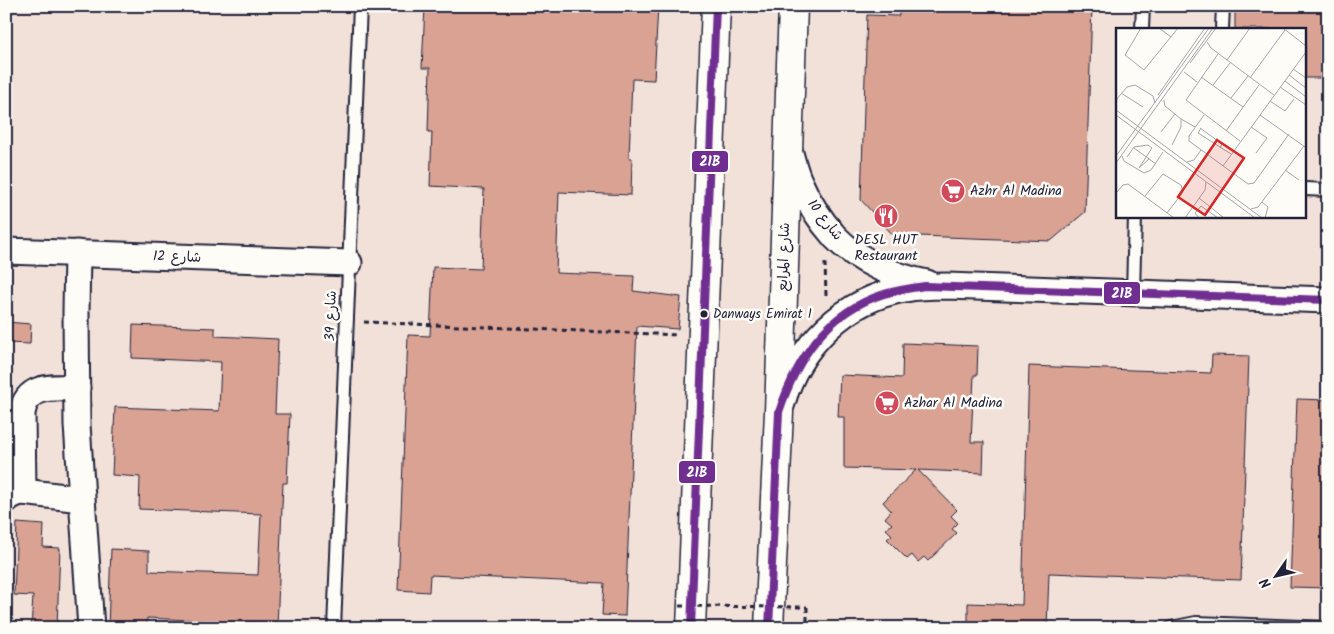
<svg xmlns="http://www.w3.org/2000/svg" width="1334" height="634" font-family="Kalam,'Playpen Sans Arabic',sans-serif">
<rect width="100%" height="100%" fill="#fdfcf7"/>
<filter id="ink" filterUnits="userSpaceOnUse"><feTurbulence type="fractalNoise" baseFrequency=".02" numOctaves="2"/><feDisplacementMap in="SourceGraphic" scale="10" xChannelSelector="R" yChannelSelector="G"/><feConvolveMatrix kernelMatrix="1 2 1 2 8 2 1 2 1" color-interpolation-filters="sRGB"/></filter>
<g filter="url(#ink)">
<path fill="#f2e1d9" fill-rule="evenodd" d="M 6,6 L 1328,6 L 1328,628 L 6,628 ZM 1118,29 L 1305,29 L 1305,216 L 1118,216 Z"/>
<g fill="#daa293" stroke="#22223b">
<path d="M 425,6 L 658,6 L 654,80 L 632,79 L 629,158 L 632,158 L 631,195 L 559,192 L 556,273 L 634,276 L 633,291 L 681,297 L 678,329 L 637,326 L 625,616 L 602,615 L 604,583 L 430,575 L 429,592 L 398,590 L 408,335 L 430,336 L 433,267 L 481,269 L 484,189 L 430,186 L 432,132 L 428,132 L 430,68 L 422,68 Z"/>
<path d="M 899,6 L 1092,6 L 1085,212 L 1051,241 L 893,235 L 861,200 L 867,15 L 899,16 Z"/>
<path d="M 1235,6 L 1328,6 L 1328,78 L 1305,78 L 1305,29 L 1235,29 Z"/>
<path d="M 6,322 L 31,324 L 30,344 L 6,343 Z"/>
<path d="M 133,325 L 215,328 L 215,336 L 278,339 L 275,414 L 290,414 L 287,483 L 283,483 L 277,628 L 256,628 L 256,623 L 147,618 L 147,628 L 108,628 L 111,549 L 149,551 L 149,571 L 258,575 L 261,514 L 139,509 L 140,477 L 112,475 L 115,407 L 219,411 L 221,362 L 132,358 Z"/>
<path d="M 903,343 L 978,346 L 977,375 L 974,375 L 971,442 L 984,442 L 983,473 L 918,470 L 957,510 L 951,516 L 958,523 L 952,529 L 957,533 L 928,561 L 924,557 L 918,562 L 912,555 L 907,559 L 887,539 L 892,535 L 886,529 L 892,524 L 885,518 L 891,511 L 883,502 L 916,470 L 844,468 L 844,417 L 838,417 L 840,375 L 902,378 Z"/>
<path d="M 1212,355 L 1249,356 L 1241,580 L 1049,573 L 1047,628 L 968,628 L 968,603 L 1022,605 L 1029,366 L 1211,373 Z"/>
<path d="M 1297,399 L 1328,400 L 1328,588 L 1290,587 Z"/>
<path d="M 17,523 L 44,525 L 43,547 L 60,548 L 57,628 L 31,628 L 33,596 L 14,595 Z"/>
</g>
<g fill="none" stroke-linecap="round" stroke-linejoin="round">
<defs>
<g id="lane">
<path d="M 1142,29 L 1143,6"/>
<path d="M 1222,29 L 1223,6"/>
<path d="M 1305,189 L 1328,190"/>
<path d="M 1133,293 L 1135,216"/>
<path d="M 334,628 L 360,6"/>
<path d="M 1171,628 L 1196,623 L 1328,628"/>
</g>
<g id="street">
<path d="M 790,153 C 793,163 795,173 800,183 C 808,202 821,221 835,237 C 858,261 895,277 927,283"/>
<path d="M 6,251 L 349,263"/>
<path d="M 77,253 L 76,312 L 77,425 L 91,628"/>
<path d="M 782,403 C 798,346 845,299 905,289 C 919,286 932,286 947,286 L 1328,300"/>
<path d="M 23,492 L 22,413 C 27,383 54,388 77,388"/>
<path d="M 6,500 C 11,495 16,493 23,492 L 81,499"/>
</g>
<g id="secondary">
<path d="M 691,628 L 716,6"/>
<path d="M 769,628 L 779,412 L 793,6"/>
</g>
</defs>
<use href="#lane" stroke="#22223b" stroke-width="16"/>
<use href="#street" stroke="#22223b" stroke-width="29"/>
<use href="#secondary" stroke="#22223b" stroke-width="31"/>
<g stroke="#22223b" stroke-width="3" stroke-dasharray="5 4" stroke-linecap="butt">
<path d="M 825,263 L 826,296"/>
<path d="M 364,322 L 678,335"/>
<path d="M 807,607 L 807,628"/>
</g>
<use href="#lane" stroke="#fdfcf7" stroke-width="12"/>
<use href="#street" stroke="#fdfcf7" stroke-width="25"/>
<use href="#secondary" stroke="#fdfcf7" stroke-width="28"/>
<path stroke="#22223b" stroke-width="3" stroke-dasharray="5 4" stroke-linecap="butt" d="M 679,606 L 807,607"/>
<defs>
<g id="bus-1">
<path d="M 691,628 L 716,6"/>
<path d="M 769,628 L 779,412 C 797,358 827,312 884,294 C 897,290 911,288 925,286 L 1328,300"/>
</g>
</defs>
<use href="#bus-1" stroke="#fdfcf7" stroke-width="11"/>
<use href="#bus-1" stroke="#6f2e90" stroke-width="8"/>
</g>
</g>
<defs>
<symbol id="supermarket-disc" viewBox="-11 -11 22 22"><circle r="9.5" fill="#d1495b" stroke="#fdfcf7"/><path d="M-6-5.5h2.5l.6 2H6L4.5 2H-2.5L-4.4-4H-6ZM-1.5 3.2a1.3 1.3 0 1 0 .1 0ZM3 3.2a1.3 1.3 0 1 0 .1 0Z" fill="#fff"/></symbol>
<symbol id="restaurant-disc" viewBox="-11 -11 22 22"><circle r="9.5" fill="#d1495b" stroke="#fdfcf7"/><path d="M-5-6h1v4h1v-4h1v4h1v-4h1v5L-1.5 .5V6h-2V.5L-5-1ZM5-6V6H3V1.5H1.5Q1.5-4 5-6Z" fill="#fff"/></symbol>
</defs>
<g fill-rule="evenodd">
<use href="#supermarket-disc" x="939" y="177" width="28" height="28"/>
<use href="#restaurant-disc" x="872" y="202" width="28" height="28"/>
<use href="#supermarket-disc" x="873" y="389" width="28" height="28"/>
</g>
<circle fill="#22223b" stroke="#fdfcf7" stroke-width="2" cx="704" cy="314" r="4.5"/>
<g text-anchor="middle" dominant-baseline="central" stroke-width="5" stroke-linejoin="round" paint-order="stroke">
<g font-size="13" fill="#22223b" stroke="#fdfcf7" text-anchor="start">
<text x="713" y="314">Danways Emirat 1</text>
</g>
<g font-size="14" fill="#22223b" stroke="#fdfcf7" text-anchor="start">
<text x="970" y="191">Azhr Al Madina</text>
<text x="886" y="240" text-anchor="middle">DESL HUT<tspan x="886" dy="16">Restaurant</tspan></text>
<text x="904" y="403">Azhar Al Madina</text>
</g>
<g font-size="14" fill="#22223b" stroke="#fdfcf7">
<text transform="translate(825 220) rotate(52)">شارع 10</text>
<text transform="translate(177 257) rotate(2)">شارع 12</text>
<text transform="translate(784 257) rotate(-88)">شارع المرابع</text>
<text transform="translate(331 316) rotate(-88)">شارع 39</text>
</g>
</g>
<g transform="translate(1116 28)">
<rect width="190" height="190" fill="#fdfcf7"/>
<path fill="none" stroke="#a5a5ac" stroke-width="1" d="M 25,0 L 9,27 L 28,42 L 62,0M 43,0 L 55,9M 167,0 L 190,18M 91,14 L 95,20 L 158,67M 102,26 L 70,72 L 124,113M 111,32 L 134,0M 74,35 L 100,0M 177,41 L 190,50M 68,44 L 81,54M 173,47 L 190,60M 85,49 L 127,79M 134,50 L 169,2M 169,53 L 190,69M 97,57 L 114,35M 164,59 L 190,77M 5,65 L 27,79M 42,67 L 89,0M 115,70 L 132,48M 0,72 L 11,59 L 19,57 L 37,68 L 39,75M 48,72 L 49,78 L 65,91 L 65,99 L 56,117M 154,73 L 169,83 L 178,71M 0,82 L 146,190M 0,87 L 139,190M 88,87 L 73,108 L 73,113 L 132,156 L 138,155 L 173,106M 144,87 L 189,119M 65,91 L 79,99M 135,99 L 151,110 L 140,125M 84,100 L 106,116 L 104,120M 85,100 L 82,105 L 115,126M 110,103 L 143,57M 45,104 L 59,86M 18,120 L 40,136M 0,128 L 93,0M 6,128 L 8,133 L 28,145 L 35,142 L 47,124M 11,129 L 18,119 L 32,117 L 36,120 L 23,140 L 33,131M 71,134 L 78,132 L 85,122M 0,135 L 97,0M 107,138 L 190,24M 169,142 L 183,152M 0,165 L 7,157 L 12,156 L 58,190M 29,168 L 47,146 L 65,157 L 67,164 L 51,185M 83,170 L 108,190M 146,174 L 152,179 L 149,190M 135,181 L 142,179 L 188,118M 69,190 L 89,162 L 90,154M 83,190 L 79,185 L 85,178 L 102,190"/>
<path fill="#d62828" fill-opacity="0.15" stroke="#d62828" stroke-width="2.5" d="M 101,112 L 128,130 L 89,187 L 62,169 Z"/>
<rect width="190" height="190" fill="none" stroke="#22223b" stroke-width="2.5"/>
</g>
<g stroke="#fdfcf7" stroke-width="2">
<rect x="691" y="150" width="38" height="23" rx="5" fill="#6f2e90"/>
<rect x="1103" y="281" width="38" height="24" rx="5" fill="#6f2e90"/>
<rect x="678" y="460" width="38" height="24" rx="5" fill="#6f2e90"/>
</g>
<g font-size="14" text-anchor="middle" font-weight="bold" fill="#fff">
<text x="710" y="166">21B</text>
<text x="1122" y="298">21B</text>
<text x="697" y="477">21B</text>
</g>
<rect width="1334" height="634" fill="none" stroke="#fdfcf7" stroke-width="25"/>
<rect x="12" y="12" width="1309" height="609" fill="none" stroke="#22223b" stroke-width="2" filter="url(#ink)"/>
<g transform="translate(1276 576) rotate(236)" stroke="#fdfcf7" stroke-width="4" paint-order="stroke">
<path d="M0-4L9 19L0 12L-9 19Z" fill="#22223b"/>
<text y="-8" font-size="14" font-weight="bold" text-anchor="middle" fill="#22223b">N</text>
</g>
</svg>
